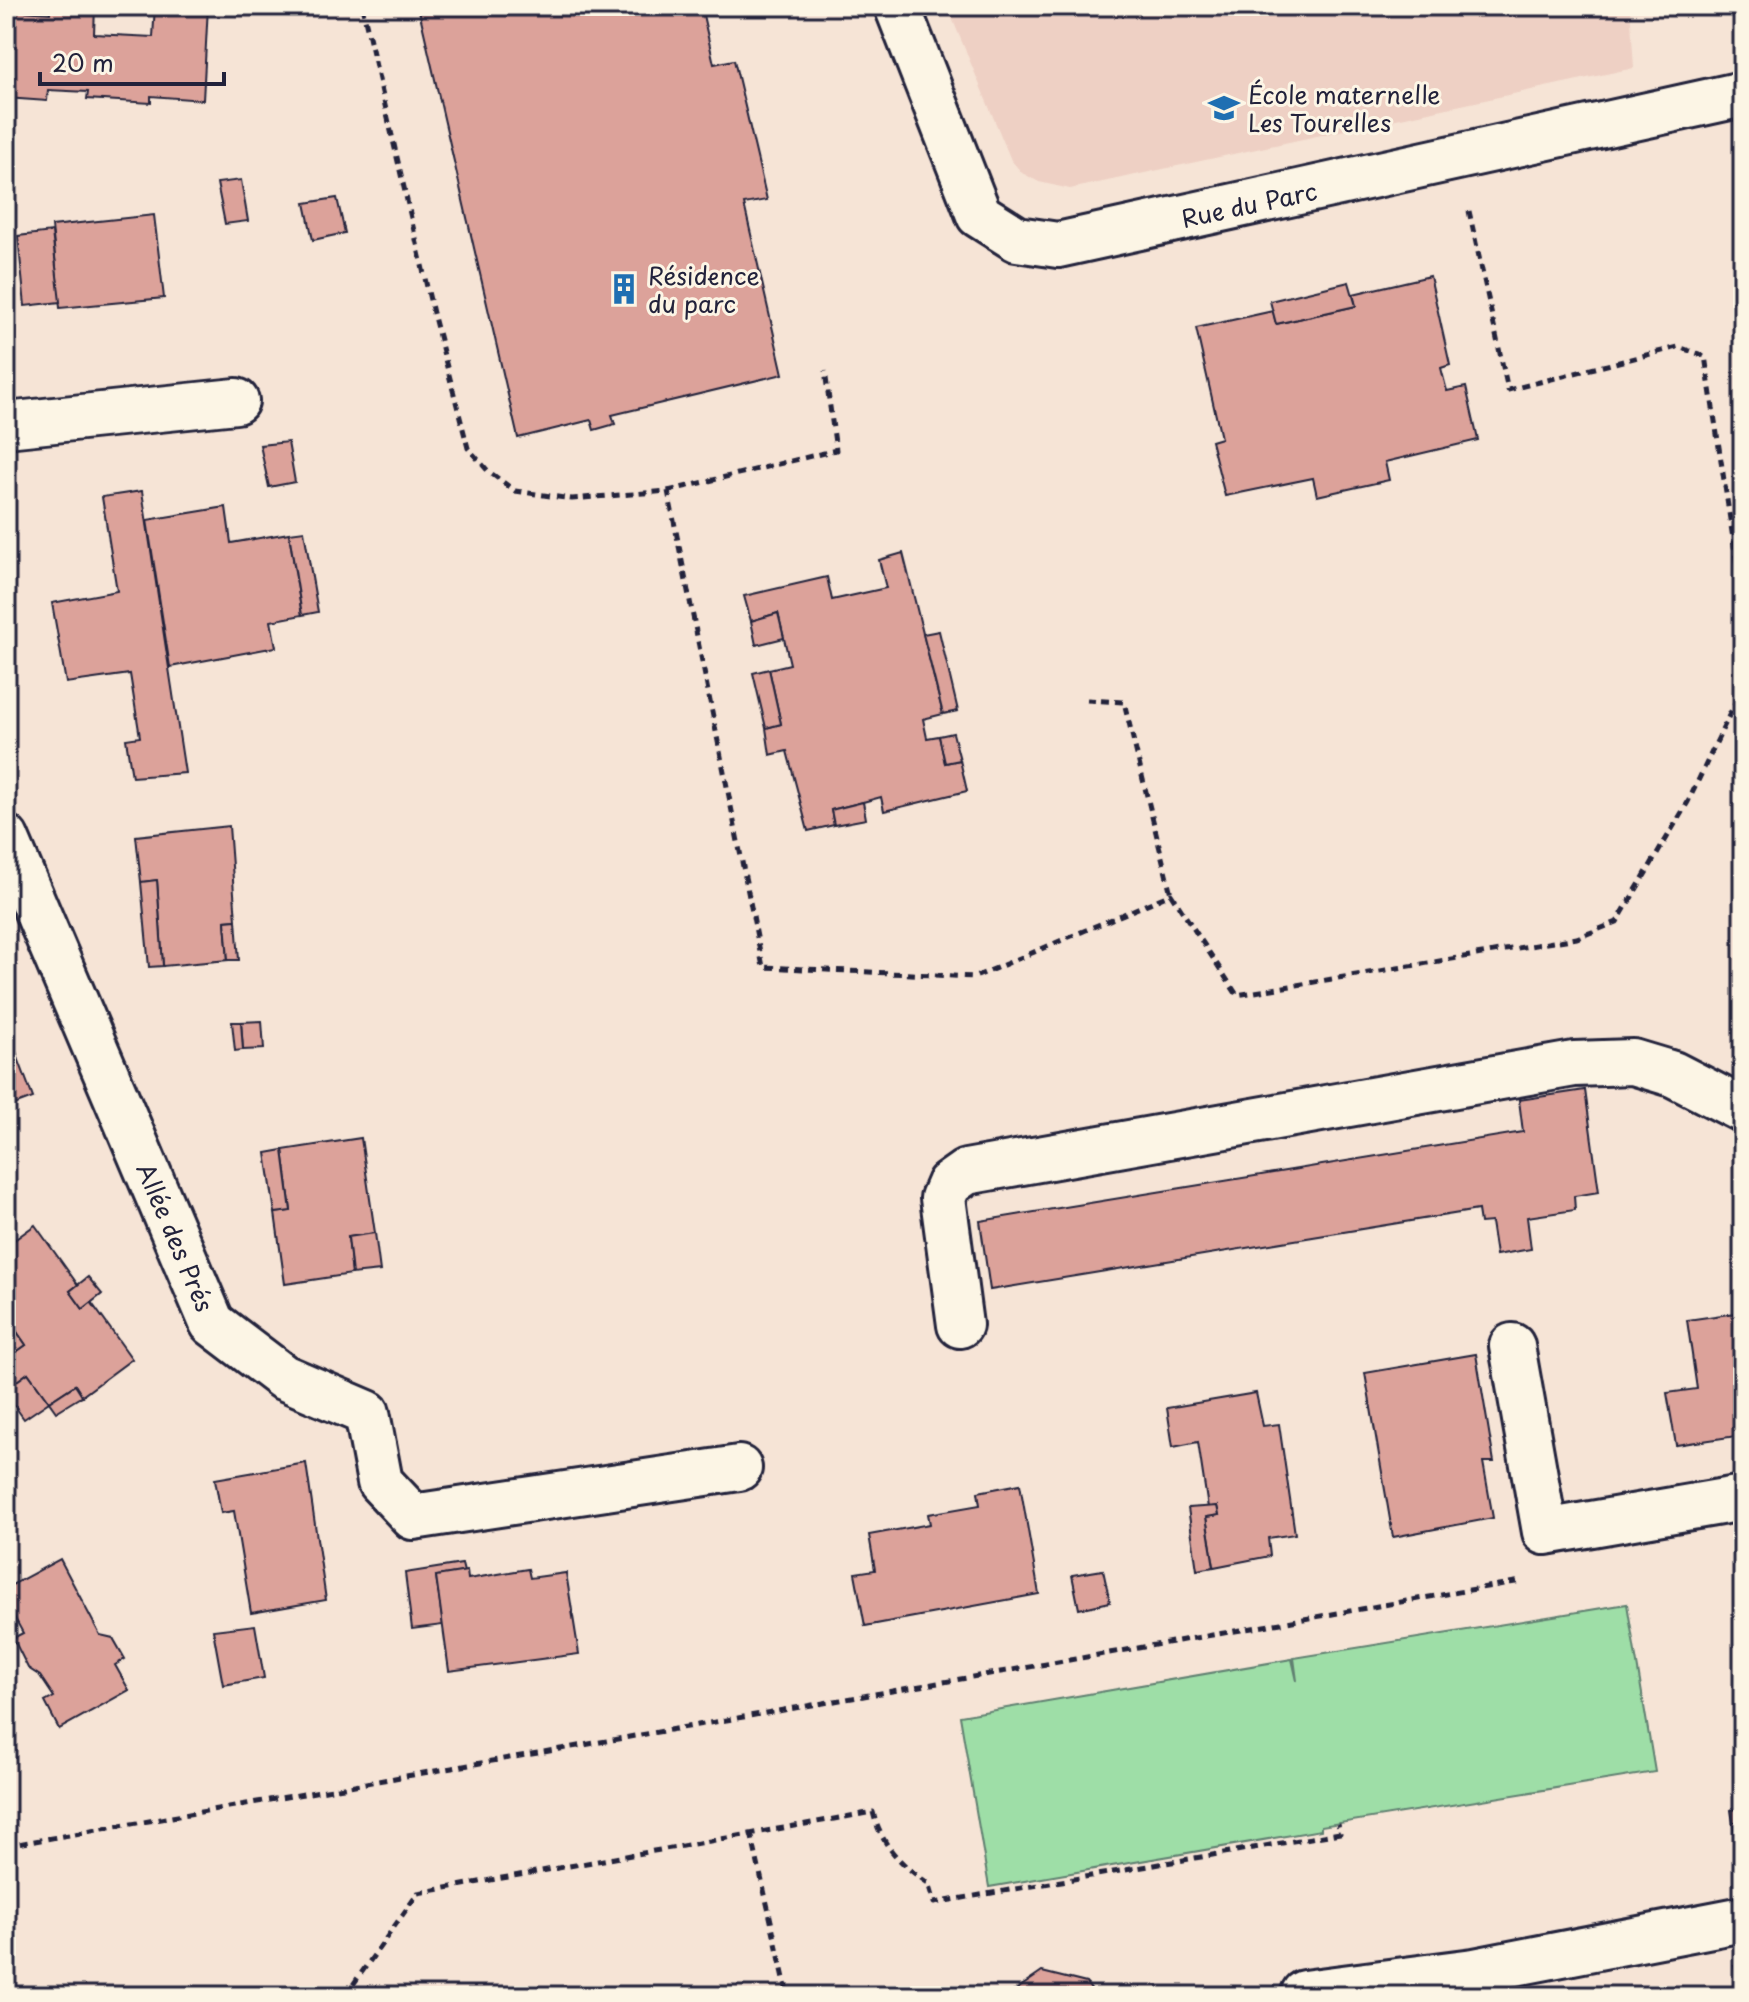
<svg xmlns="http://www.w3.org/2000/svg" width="1749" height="2002" font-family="'Playpen Sans',sans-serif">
<rect width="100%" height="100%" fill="#f6e4d6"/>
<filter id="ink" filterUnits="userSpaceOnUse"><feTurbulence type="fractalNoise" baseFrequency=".0125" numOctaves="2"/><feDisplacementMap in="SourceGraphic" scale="16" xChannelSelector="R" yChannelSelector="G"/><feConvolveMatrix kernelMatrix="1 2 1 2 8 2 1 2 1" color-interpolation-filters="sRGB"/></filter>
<g filter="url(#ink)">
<path fill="#eed0c4" d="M 947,6 L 1630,6 L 1634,68 L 1070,189 L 1039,182 L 1022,173 L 1011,160 Z"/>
<path fill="#9edea7" stroke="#608071" stroke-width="2" d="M 1627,1604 L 1655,1772 L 1321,1826 L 1321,1830 L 989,1887 L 960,1716 L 1292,1659 L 1297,1681 L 1294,1658 Z"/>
<g fill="#dca29a" stroke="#22223b" stroke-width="2">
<path d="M 50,6 L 95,6 L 94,34 L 153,37 L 155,6 L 208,6 L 203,100 L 151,96 L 151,103 L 87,99 L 88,92 L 48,90 L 47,101 L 6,98 L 7,10 L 50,13 Z"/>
<path d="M 418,6 L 701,6 L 714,64 L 734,60 L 767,200 L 744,204 L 783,374 L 612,415 L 615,424 L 594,430 L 591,420 L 518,438 Z"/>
<path d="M 241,180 L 248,221 L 225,224 L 217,183 Z"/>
<path d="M 337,198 L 345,233 L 313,240 L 305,203 Z"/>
<path d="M 154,215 L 164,298 L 60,308 L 52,226 Z"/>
<path d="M 52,232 L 60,302 L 25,306 L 18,236 Z"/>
<path d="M 1430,276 L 1450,365 L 1441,368 L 1447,391 L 1466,387 L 1478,440 L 1385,462 L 1389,480 L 1317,496 L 1313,478 L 1225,496 L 1211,441 L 1221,438 L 1196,328 L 1273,311 L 1276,324 L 1356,306 L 1353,294 Z"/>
<path d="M 1349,282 L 1356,306 L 1276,324 L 1270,301 Z"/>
<path d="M 288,442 L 295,482 L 269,487 L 260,445 Z"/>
<path d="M 142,491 L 185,773 L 132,777 L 126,739 L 140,737 L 130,674 L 66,683 L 52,603 L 117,591 L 102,497 Z"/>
<path d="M 226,507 L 231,543 L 289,533 L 302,615 L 271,621 L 276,647 L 170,667 L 147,520 Z"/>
<path d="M 304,531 L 318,612 L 302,615 L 289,533 Z"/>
<path d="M 903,553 L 943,714 L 923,719 L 927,738 L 939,736 L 945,763 L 960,760 L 967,791 L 884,811 L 881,797 L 863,802 L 831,810 L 834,825 L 808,831 L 787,751 L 770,755 L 766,728 L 781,724 L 769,669 L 790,664 L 778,613 L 751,621 L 744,596 L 827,577 L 832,600 L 886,588 L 879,560 Z"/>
<path d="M 778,613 L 784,638 L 756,645 L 751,621 Z"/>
<path d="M 939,631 L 958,711 L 943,714 L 923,634 Z"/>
<path d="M 769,669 L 781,724 L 766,728 L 753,673 Z"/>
<path d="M 953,733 L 960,760 L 945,763 L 939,736 Z"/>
<path d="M 863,802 L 866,819 L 834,825 L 831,810 Z"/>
<path d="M 229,826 L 236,920 L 225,921 L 228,960 L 163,966 L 157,880 L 141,882 L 136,836 Z"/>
<path d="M 157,880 L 163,966 L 149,967 L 141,882 Z"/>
<path d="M 236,920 L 239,960 L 228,960 L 225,921 Z"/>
<path d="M 262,1021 L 264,1049 L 243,1050 L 241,1022 Z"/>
<path d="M 232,1022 L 241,1022 L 243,1050 L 235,1051 Z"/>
<path d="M 11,1033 L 18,1058 L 8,1060 L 6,1035 Z"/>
<path d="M 6,1052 L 8,1060 L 18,1058 L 33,1098 L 6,1108 Z"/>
<path d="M 1585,1090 L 1599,1192 L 1574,1196 L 1575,1210 L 1527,1217 L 1531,1249 L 1496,1255 L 1491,1222 L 1480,1223 L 1478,1210 L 990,1290 L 980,1221 L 1523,1132 L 1519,1100 Z"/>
<path d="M 361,1138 L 375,1233 L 348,1237 L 352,1274 L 285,1284 L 275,1213 L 291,1211 L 283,1150 Z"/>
<path d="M 283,1150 L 291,1211 L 275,1213 L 266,1153 Z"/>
<path d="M 35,1225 L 78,1285 L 70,1291 L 83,1309 L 91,1302 L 132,1359 L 82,1396 L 75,1385 L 49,1402 L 28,1373 L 6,1389 L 6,1359 L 26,1345 L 6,1316 L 6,1246 Z"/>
<path d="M 375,1233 L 380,1271 L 352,1274 L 348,1237 Z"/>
<path d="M 88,1277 L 102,1294 L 83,1309 L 70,1291 Z"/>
<path d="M 1743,1312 L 1743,1435 L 1676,1445 L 1667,1393 L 1697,1389 L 1687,1320 Z"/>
<path d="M 6,1316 L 26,1345 L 6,1359 Z"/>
<path d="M 1476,1354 L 1494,1462 L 1483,1462 L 1493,1518 L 1393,1537 L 1365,1373 Z"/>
<path d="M 28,1373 L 49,1402 L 24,1419 L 6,1394 L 6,1389 Z"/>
<path d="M 75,1385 L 82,1396 L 56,1412 L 49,1402 Z"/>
<path d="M 1256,1393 L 1263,1426 L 1279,1424 L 1295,1534 L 1268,1538 L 1270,1556 L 1214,1567 L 1206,1517 L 1219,1515 L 1217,1506 L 1208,1508 L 1198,1442 L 1173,1447 L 1167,1408 Z"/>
<path d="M 306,1463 L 326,1600 L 251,1613 L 234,1511 L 221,1513 L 215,1479 Z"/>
<path d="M 1020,1484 L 1039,1594 L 865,1626 L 855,1573 L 875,1570 L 869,1535 L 930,1524 L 928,1514 L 980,1505 L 978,1492 Z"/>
<path d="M 1217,1506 L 1219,1515 L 1206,1517 L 1214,1567 L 1197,1570 L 1188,1508 Z"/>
<path d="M 60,1559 L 100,1635 L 113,1638 L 125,1659 L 115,1665 L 129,1690 L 59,1729 L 45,1702 L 54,1697 L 40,1676 L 28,1668 L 13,1638 L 23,1633 L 6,1602 L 6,1588 Z"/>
<path d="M 462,1564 L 464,1572 L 436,1576 L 443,1625 L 412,1629 L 405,1573 Z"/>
<path d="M 528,1569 L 530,1578 L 566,1573 L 579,1654 L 449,1671 L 436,1576 L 467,1571 L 468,1579 Z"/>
<path d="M 1103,1570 L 1110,1602 L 1079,1609 L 1072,1575 Z"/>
<path d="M 255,1625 L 264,1678 L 223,1685 L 213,1630 Z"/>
<path d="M 1743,1808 L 1743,1852 L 1738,1853 L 1731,1810 Z"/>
<path d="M 1743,1964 L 1743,1987 L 1741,1987 L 1734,1966 Z"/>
<path d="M 1042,1972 L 1086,1983 L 1096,1996 L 1007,1996 Z"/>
<path d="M 1681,1987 L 1688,1989 L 1692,1996 L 1672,1996 Z"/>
</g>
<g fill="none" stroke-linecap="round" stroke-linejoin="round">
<defs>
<g id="minor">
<path d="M 897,6 L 979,215 L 1017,239 L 1058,245 L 1743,94"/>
<path d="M 6,425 L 236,401"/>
<path d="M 6,838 L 212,1323 L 283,1377 L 367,1413 L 380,1482 L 413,1517 L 739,1468"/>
<path d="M 960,1325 L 943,1198 L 949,1184 L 966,1172 L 1574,1064 L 1633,1062 L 1673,1074 L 1743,1110"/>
<path d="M 1512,1346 L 1545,1532 L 1743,1498"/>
<path d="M 1304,1993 L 1474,1971 L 1743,1919"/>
</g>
</defs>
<use href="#minor" stroke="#22223b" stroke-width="50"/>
<g stroke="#22223b" stroke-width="5" stroke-dasharray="8 6" stroke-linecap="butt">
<path d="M 362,6 L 433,313 L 468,448 L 488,471 L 515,491 L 572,499 L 668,491 L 763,967 L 975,977 L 1171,894 L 1237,995 L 1577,938 L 1617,922 L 1688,802 L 1743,686"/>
<path d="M 1469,211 L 1508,390 L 1678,347 L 1705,356 L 1743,604"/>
<path d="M 668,491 L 836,450 L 825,371"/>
<path d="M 1087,700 L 1124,702 L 1171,894"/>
<path d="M 751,1833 L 788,1996"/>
<path d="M 6,1846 L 1521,1581"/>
<path d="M 345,1996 L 418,1893 L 873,1812 C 881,1845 901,1865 928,1883 L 934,1903 L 1340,1833 L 1338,1824"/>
</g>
<use href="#minor" stroke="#fcf5e5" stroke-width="44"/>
</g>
</g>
<defs>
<symbol id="school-bare" viewBox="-9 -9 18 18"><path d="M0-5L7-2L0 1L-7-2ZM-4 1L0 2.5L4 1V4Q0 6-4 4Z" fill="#1f6fb2" stroke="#fcf5e5" stroke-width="2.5" paint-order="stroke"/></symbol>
<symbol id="building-bare" viewBox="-9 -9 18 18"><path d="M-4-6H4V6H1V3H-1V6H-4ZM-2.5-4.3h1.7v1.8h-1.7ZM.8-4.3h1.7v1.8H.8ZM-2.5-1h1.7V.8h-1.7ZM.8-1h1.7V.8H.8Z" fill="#1f6fb2" stroke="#fcf5e5" stroke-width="2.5" paint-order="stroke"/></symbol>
</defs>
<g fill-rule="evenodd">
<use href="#school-bare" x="1202" y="86" width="44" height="44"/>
<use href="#building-bare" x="602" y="267" width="44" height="44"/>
</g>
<g text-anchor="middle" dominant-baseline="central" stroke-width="6" stroke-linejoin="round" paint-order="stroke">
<g font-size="24" fill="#22223b" stroke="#fcf5e5" text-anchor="start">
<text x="1248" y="94">École maternelle<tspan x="1248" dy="28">Les Tourelles</tspan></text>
<text x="648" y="275">Résidence<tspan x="648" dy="28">du parc</tspan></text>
</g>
<g font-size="24" fill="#22223b" stroke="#fcf5e5">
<text transform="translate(1249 204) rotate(-12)">Rue du Parc</text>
<text transform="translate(176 1237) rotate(67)">Allée des Prés</text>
</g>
</g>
<rect width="1749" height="2002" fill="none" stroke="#fcf5e5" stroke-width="32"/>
<rect x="16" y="16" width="1717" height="1970" fill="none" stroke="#22223b" stroke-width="3" filter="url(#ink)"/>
<path d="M40 72v12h184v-12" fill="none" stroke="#22223b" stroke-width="4"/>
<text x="52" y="72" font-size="24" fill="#22223b" stroke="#fcf5e5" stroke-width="6" paint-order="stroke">20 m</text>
</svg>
